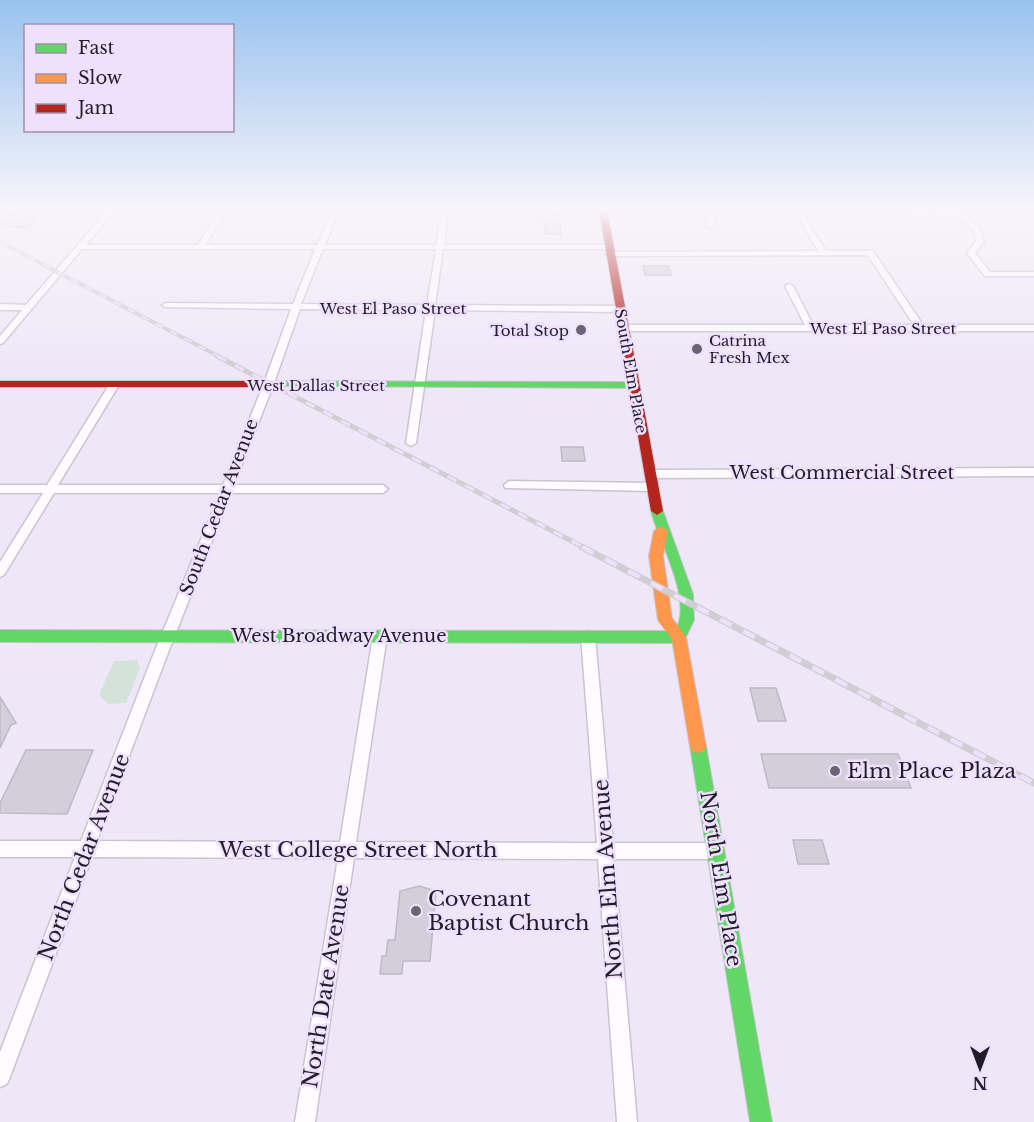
<svg xmlns="http://www.w3.org/2000/svg" width="1034" height="1122" font-family="'Libre Baskerville',serif">
<rect width="100%" height="100%" fill="#efe7f7"/>
<path fill="#d4e3d9" d="M 137,660 L 140,668 L 126,703 L 108,704 L 99,695 L 114,661 Z"/>
<g fill="#d4cedb" stroke="#bfb9c5" stroke-width="1.5">
<path d="M 534,210 L 559,210 L 561,234 L 545,234 L 544,219 L 534,219 Z"/>
<path d="M 11,212 L 37,212 L 30,219 L 37,219 L 28,228 L 0,226 L 0,222 Z"/>
<path d="M 643,266 L 669,266 L 671,275 L 645,275 Z"/>
<path d="M 561,447 L 583,447 L 585,461 L 562,461 Z"/>
<path d="M 750,688 L 776,688 L 786,721 L 758,721 Z"/>
<path d="M 0,697 L 16,723 L 11,725 L 0,748 Z"/>
<path d="M 26,750 L 93,750 L 67,814 L 0,813 L 0,803 Z"/>
<path d="M 761,754 L 898,754 L 911,788 L 769,788 Z"/>
<path d="M 793,840 L 822,840 L 829,864 L 798,864 Z"/>
<path d="M 419,886 L 436,891 L 430,961 L 403,961 L 402,974 L 380,974 L 382,956 L 386,956 L 388,940 L 395,940 L 400,891 Z"/>
</g>
<g fill="none" stroke-linecap="round" stroke-linejoin="round">
<defs>
<g id="street">
<path d="M 108,210 L 115,210 L 86,245 L 198,245 L 220,210 L 226,210 L 205,245 L 317,245 L 332,210 L 338,210 L 325,245 L 436,245 L 442,210 L 448,210 L 444,245 L 609,245 L 613,247 L 609,249 L 443,249 L 435,305 L 620,306 L 624,309 L 620,312 L 435,310 L 416,443 L 411,446 L 406,443 L 426,310 L 300,309 L 274,383 L 234,485 L 383,485 L 388,489 L 383,493 L 231,493 L 166,658 L 97,841 L 340,842 L 373,636 L 375,632 L 380,631 L 385,632 L 387,636 L 356,842 L 597,843 L 581,636 L 583,632 L 588,631 L 593,632 L 595,636 L 613,843 L 716,843 L 722,845 L 724,851 L 722,857 L 716,859 L 614,859 L 637,1122 L 617,1122 L 598,859 L 354,858 L 315,1122 L 295,1122 L 338,858 L 92,857 L 10,1077 L 7,1084 L 0,1087 L 0,1052 L 75,857 L 0,857 L 0,841 L 81,841 L 152,658 L 220,493 L 54,493 L 4,575 L 0,577 L 0,562 L 43,493 L 0,493 L 0,485 L 47,485 L 109,385 L 114,382 L 119,385 L 58,485 L 223,485 L 264,383 L 291,309 L 166,307 L 162,305 L 166,303 L 293,304 L 315,249 L 82,249 L 3,343 L 0,344 L 0,336 L 22,310 L 0,310 L 0,304 L 26,305 ZM 323,249 L 436,249 L 427,305 L 301,304 Z"/>
<path d="M 705,210 L 711,210 L 716,219 L 712,228 L 705,226 L 708,219 Z"/>
<path d="M 794,210 L 800,210 L 826,251 L 873,251 L 923,325 L 1034,325 L 1034,331 L 624,331 L 620,328 L 624,325 L 805,325 L 785,286 L 789,284 L 793,286 L 813,325 L 914,325 L 868,255 L 610,256 L 606,254 L 610,252 L 818,251 Z"/>
<path d="M 953,210 L 960,210 L 980,228 L 984,241 L 975,253 L 990,272 L 1034,272 L 1034,276 L 985,276 L 967,253 L 976,241 L 974,231 L 958,216 L 893,215 L 890,213 L 893,211 L 954,212 Z"/>
<path d="M 1034,468 L 1034,476 L 650,478 L 645,474 L 650,470 Z"/>
<path d="M 509,481 L 652,483 L 657,487 L 652,491 L 505,488 L 504,485 Z"/>
</g>
<g id="fast">
<path d="M 275,381 L 633,382 L 638,385 L 633,388 L 271,386 L 270,384 Z"/>
<path d="M 657,507 L 663,511 L 693,594 L 694,620 L 684,641 L 679,643 L 0,642 L 0,630 L 675,631 C 694,600 659,543 651,511 Z"/>
<path d="M 698,739 L 704,741 L 706,746 L 772,1122 L 750,1122 L 690,746 L 692,741 Z"/>
</g>
<path id="slow" d="M 661,526 L 668,531 L 663,556 L 672,618 L 686,637 L 706,746 L 704,751 L 698,753 L 692,751 L 690,746 L 672,639 L 658,620 L 649,556 L 654,531 Z"/>
<g id="jam">
<path d="M 599,210 L 607,210 L 663,511 L 657,515 L 651,511 Z"/>
<path d="M 0,381 L 275,381 L 280,384 L 275,387 L 0,387 Z"/>
</g>
</defs>
<use href="#street" stroke="#cac3d0" stroke-width="3"/>
<use href="#fast" stroke="#cac3d0" stroke-width="2"/>
<use href="#slow" stroke="#cac3d0" stroke-width="2"/>
<use href="#jam" stroke="#cac3d0" stroke-width="2"/>
<use href="#street" fill="#fdfbfe" fill-rule="evenodd"/>
<use href="#fast" fill="#63d668" fill-rule="evenodd"/>
<use href="#slow" fill="#ff974d" fill-rule="evenodd"/>
<use href="#jam" fill="#b3261e" fill-rule="evenodd"/>
<defs>
<path id="rail-far2" d="M 0,242 L 220,357"/>
<path id="rail-far1" d="M 217,356 L 585,548"/>
<path id="rail" d="M 582,547 L 1034,783"/>
</defs>
<use href="#rail-far2" stroke="#d0ced2" stroke-width="4"/>
<use href="#rail-far1" stroke="#d0ced2" stroke-width="5"/>
<use href="#rail" stroke="#d0ced2" stroke-width="7"/>
<use href="#rail-far2" stroke="#efe0fe" stroke-width="2" stroke-dasharray="8" stroke-linecap="butt"/>
<use href="#rail-far1" stroke="#efe0fe" stroke-width="3" stroke-dasharray="10" stroke-linecap="butt"/>
<use href="#rail" stroke="#efe0fe" stroke-width="4.5" stroke-dasharray="13" stroke-linecap="butt"/>
</g>
<linearGradient id="sky" x2="0" y2="1"><stop stop-color="#99c2ef"/><stop offset="0.57" stop-color="#f8f4fb"/><stop offset="1" stop-color="#f8f4fb" stop-opacity="0"/></linearGradient>
<rect width="1034" height="367" fill="url(#sky)"/>
<g fill="#6a6470" stroke="#efe0fe" stroke-width="2">
<circle cx="581" cy="330" r="6"/>
<circle cx="697" cy="349" r="6"/>
<circle cx="835" cy="771" r="6"/>
<circle cx="416" cy="911" r="6"/>
</g>
<g text-anchor="middle" dominant-baseline="central" stroke-width="5" stroke-linejoin="round" paint-order="stroke">
<g font-size="15" fill="#221d28" stroke="#efe0fe">
<text x="393" y="308">West El Paso Street</text>
<text x="883" y="328">West El Paso Street</text>
<text transform="translate(631 371) rotate(80)">South Elm Place</text>
<text x="316" y="385">West Dallas Street</text>
</g>
<g font-size="15" fill="#221d28" stroke="#efe0fe" text-anchor="end">
<text x="569" y="330">Total Stop</text>
<text x="709" y="340" text-anchor="start">Catrina<tspan x="709" dy="17">Fresh Mex</tspan></text>
</g>
<g font-size="18" fill="#221d28" stroke="#efe0fe">
<text x="842" y="473">West Commercial Street</text>
<text transform="translate(219 507) rotate(-69)">South Cedar Avenue</text>
<text x="339" y="636">West Broadway Avenue</text>
</g>
<g font-size="21" fill="#221d28" stroke="#efe0fe" text-anchor="start">
<text x="847" y="771">Elm Place Plaza</text>
<text x="428" y="899">Covenant<tspan x="428" dy="24">Baptist Church</tspan></text>
</g>
<g font-size="21" fill="#221d28" stroke="#efe0fe">
<text x="358" y="850">West College Street North</text>
<text transform="translate(84 857) rotate(-69)">North Cedar Avenue</text>
<text transform="translate(608 879) rotate(-94)">North Elm Avenue</text>
<text transform="translate(721 879) rotate(81)">North Elm Place</text>
<text transform="translate(326 986) rotate(-81)">North Date Avenue</text>
</g>
</g>
<rect x="24" y="24" width="210" height="108" fill="#efe0fe" stroke="#9d92a8" stroke-width="1.5"/>
<rect x="36" y="44" width="30" height="9" fill="#63d668" stroke="#9d92a8" stroke-width="1.5"/>
<text x="78" y="54" font-size="18" fill="#221d28">Fast</text>
<rect x="36" y="74" width="30" height="9" fill="#ff974d" stroke="#9d92a8" stroke-width="1.5"/>
<text x="78" y="84" font-size="18" fill="#221d28">Slow</text>
<rect x="36" y="104" width="30" height="9" fill="#b3261e" stroke="#9d92a8" stroke-width="1.5"/>
<text x="78" y="114" font-size="18" fill="#221d28">Jam</text>
<g transform="translate(980 1068) rotate(180)" stroke="#efe0fe" stroke-width="4.5" paint-order="stroke">
<path d="M0-4.5L10 22L0 15L-10 22Z" fill="#221d28"/>
<text y="-9" font-size="16" font-weight="bold" text-anchor="middle" fill="#221d28">N</text>
</g>
</svg>
